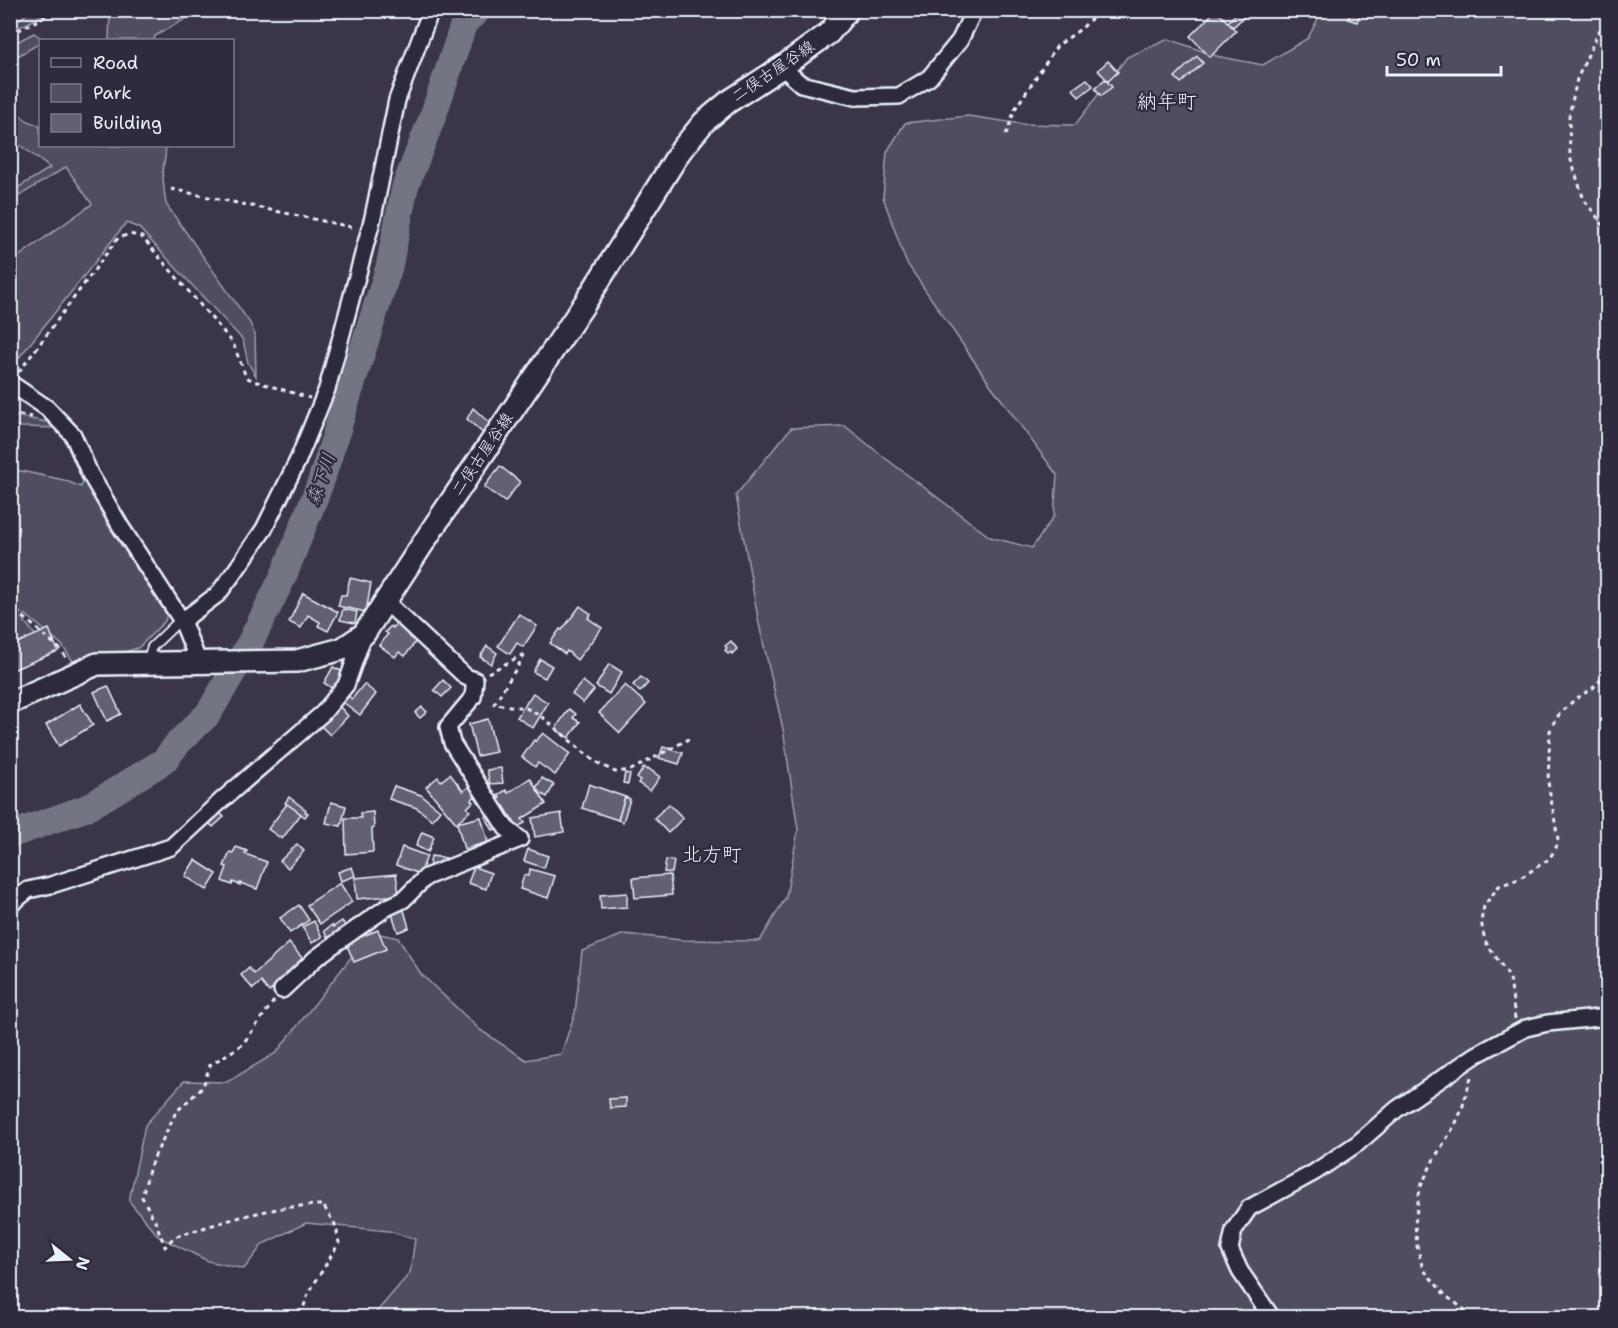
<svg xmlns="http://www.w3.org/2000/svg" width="1618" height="1328" font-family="'Shantell Sans','Klee One',sans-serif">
<rect width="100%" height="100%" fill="#3a3648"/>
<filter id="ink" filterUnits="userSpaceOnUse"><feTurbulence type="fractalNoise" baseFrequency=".0167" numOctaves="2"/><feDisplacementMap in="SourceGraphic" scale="12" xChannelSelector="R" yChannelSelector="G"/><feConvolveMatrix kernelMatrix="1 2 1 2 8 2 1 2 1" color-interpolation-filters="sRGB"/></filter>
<g filter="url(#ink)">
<g fill="#504e5f" stroke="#9ca0ac" stroke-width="1.5">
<path d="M 32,11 L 50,11 L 11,32 L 11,24 Z"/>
<path d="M 110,11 L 110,10 L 199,11 L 155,36 L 154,40 L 109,40 Z"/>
<path d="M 1322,11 L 1607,11 L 1607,1317 L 372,1317 L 410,1273 L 415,1239 L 389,1231 L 306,1223 L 263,1244 L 244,1269 L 208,1261 L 159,1237 L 129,1201 L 145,1125 L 184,1081 L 227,1082 L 276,1053 L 371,932 L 398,938 L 421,974 L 480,1030 L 526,1060 L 561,1054 L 575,1013 L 582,951 L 624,934 L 682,940 L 760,941 L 786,897 L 798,830 L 783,729 L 759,624 L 736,495 L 791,428 L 845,426 L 885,458 L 990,537 L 1032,548 L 1054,516 L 1057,475 L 987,380 L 906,262 L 883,197 L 887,152 L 905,123 L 968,116 L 1022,124 L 1075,125 L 1127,57 L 1169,39 L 1216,56 L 1263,65 L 1308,38 Z"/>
<path d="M 34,33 L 44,40 L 40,40 L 40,43 L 11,60 L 11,45 Z"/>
<path d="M 11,107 L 26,120 L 40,126 L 40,146 L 165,146 C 167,153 164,161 163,170 C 163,181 164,192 166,204 L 250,323 L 255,335 L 256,376 L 248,363 L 243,340 L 139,228 L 126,223 L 14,364 L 11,362 L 11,262 L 92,204 L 66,167 L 11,201 L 11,192 L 50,168 L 17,143 L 11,147 Z"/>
<path d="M 10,415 L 62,425 L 89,486 L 89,489 L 108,525 L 167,614 L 165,621 L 138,648 L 76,666 L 62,645 L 25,614 L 22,618 L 36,636 L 11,650 L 11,469 L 64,480 L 81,487 L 83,482 L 59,428 L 21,427 L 11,424 Z"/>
</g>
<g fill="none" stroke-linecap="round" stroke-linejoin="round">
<path stroke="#737482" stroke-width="27" d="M 10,835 L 89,807 L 164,761 L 178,743 L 208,714 L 250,643 L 283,577 L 320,484 L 389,267 L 405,187 L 434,113 L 464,23 L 478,10"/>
</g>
<g fill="#636171" stroke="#e8f1f8" stroke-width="1.5">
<path d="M 1216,10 L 1236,31 L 1210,57 L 1190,36 Z"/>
<path d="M 1239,11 L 1245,16 L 1233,27 L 1228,22 Z"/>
<path d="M 1351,12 L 1360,14 L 1357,22 L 1348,19 Z"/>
<path d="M 1197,56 L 1203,63 L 1181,83 L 1175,77 Z"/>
<path d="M 1108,61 L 1118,72 L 1108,81 L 1098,70 Z"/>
<path d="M 1087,79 L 1093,86 L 1079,97 L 1073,89 Z"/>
<path d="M 1105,79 L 1112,87 L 1101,96 L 1095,88 Z"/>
<path d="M 473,408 L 494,427 L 486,436 L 467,419 Z"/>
<path d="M 500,466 L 520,482 L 505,502 L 484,487 Z"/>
<path d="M 350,578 L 371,583 L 366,612 L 338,606 L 341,595 L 346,595 Z"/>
<path d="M 303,593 L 338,612 L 328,631 L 318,626 L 320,622 L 308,615 L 301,628 L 289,622 Z"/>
<path d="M 580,606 L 591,614 L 588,618 L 602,628 L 577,660 L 567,651 L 565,654 L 550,643 L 560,629 L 562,630 Z"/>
<path d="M 343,609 L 357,612 L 355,623 L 340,620 Z"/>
<path d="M 519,614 L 537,626 L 523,647 L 517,643 L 510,654 L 498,646 Z"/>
<path d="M 396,623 L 417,640 L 405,656 L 399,652 L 395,657 L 379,645 L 388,634 L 385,632 L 391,626 L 393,628 Z"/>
<path d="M 49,629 L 58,651 L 10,671 L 10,646 Z"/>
<path d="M 731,641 L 737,649 L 732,654 L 731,652 L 728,654 L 725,650 L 727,648 L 725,646 Z"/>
<path d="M 487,646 L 497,653 L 491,664 L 480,657 Z"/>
<path d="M 540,659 L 552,666 L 545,678 L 533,672 Z"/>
<path d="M 609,664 L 622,672 L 609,694 L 596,686 Z"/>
<path d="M 333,667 L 345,673 L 335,690 L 324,683 Z"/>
<path d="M 641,677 L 648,683 L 640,692 L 633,685 Z"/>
<path d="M 443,680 L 451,688 L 442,697 L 434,690 Z"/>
<path d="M 583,681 L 594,690 L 583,703 L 572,694 Z"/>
<path d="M 364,684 L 376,694 L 360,715 L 343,702 L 348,696 L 352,699 Z"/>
<path d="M 625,685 L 646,704 L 620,733 L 599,713 Z"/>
<path d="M 108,686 L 121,714 L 107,721 L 94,692 Z"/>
<path d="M 533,693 L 548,703 L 533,728 L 517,717 Z"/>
<path d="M 80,704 L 93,725 L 59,746 L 46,725 Z"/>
<path d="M 340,707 L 348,716 L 330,735 L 321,726 Z"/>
<path d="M 422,707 L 427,712 L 420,718 L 415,713 Z"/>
<path d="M 569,709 L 576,714 L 573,718 L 580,722 L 569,738 L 555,729 Z"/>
<path d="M 488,719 L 496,752 L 477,756 L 469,724 Z"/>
<path d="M 543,733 L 570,754 L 555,775 L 538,763 L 535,767 L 522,757 L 534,740 L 536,741 Z"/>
<path d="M 663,747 L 683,753 L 679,764 L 659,758 Z"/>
<path d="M 644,767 L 648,770 L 649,769 L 660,777 L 650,791 L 638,783 L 640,780 L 637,778 Z"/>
<path d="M 501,768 L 503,783 L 490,784 L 487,770 Z"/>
<path d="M 625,773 L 630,774 L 628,784 L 623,783 Z"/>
<path d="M 450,774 L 463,791 L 471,785 L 478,794 L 471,800 L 473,802 L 467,808 L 470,811 L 456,823 L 426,787 L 438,777 L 441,781 Z"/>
<path d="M 530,778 L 546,804 L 522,819 L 525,823 L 517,827 L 504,806 L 502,807 L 497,799 L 500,798 L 498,795 L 506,790 L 508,793 Z"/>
<path d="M 542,778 L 554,785 L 547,797 L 540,793 L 536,788 Z"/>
<path d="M 589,784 L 625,797 L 618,820 L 582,808 Z"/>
<path d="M 394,786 L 421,795 L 440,810 L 432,820 L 417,808 L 389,799 Z"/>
<path d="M 289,797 L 306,810 L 305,812 L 308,813 L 305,817 L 285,803 Z"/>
<path d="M 625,797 L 630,799 L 623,822 L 618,820 Z"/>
<path d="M 331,802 L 346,806 L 341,826 L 326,823 Z"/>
<path d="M 287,804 L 301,814 L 282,839 L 268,829 Z"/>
<path d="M 669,804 L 683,818 L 668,833 L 654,818 Z"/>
<path d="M 218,811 L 224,817 L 213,827 L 207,821 Z"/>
<path d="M 373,812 L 374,828 L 372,829 L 373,852 L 346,854 L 345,818 L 361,818 L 360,813 Z"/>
<path d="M 561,813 L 564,832 L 535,837 L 532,818 Z"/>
<path d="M 491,814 L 499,827 L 493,830 L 485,817 Z"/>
<path d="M 481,817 L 488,842 L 464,849 L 457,823 Z"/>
<path d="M 422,832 L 434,837 L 428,852 L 416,846 Z"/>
<path d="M 297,844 L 304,851 L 288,868 L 280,861 Z"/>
<path d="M 236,847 L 247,851 L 245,854 L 267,862 L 257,889 L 240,883 L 240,885 L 233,882 L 232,885 L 222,881 L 227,867 L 224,866 L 230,852 L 233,853 Z"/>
<path d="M 402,847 L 427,856 L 420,874 L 396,865 Z"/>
<path d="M 528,849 L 548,856 L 544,868 L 524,861 Z"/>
<path d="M 431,856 L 446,858 L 445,865 L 429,869 Z"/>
<path d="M 195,860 L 217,874 L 207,890 L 185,876 Z"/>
<path d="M 666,860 L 674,861 L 672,873 L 664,872 Z"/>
<path d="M 352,867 L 355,876 L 341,881 L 338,872 Z"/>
<path d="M 474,867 L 491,873 L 486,889 L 468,883 Z"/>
<path d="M 530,869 L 555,876 L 548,898 L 520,889 L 524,875 L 529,876 Z"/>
<path d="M 396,874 L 399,895 L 357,899 L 355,878 Z"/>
<path d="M 670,875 L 672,895 L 635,898 L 633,878 Z"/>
<path d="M 340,883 L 352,902 L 320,924 L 307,905 Z"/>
<path d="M 627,893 L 627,907 L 601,909 L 600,895 Z"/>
<path d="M 299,905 L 309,920 L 290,933 L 280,918 Z"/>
<path d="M 404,910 L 409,928 L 398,932 L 392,914 Z"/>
<path d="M 314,921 L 322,937 L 312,943 L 302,927 Z"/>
<path d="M 342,921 L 347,928 L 329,940 L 324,931 L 332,925 L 333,927 Z"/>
<path d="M 378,930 L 386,949 L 354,962 L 346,943 Z"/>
<path d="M 289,943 L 304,960 L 269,992 L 261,982 L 253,989 L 241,975 L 249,968 L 254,974 Z"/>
<path d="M 626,1098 L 626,1107 L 610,1108 L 609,1099 Z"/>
</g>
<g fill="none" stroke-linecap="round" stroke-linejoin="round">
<defs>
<path id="lane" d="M 147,662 L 152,647 L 178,622 L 182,621"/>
<g id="street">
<path d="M 782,67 L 801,84 L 830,91 L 855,97 L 899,96 L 929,78 L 960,40 L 974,10"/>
<path d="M 10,383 L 47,408 L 73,435 L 90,474 L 121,527 L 182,621 L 199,663"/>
<path d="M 182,621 L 218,594 L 236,570 L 264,529 L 298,460 L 327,389 L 373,217 L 397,100 L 431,10"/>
<path d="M 10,905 L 28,890 L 51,885 L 171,847 L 222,800 L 323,713 L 346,685 L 364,634"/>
<path d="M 282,990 L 316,958 L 339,941 L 386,908 L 403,900 L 426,877 L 520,839 L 506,828 L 452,743 L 448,727 L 473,697 L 475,680 L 466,677 L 386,602"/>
<path d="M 1272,1318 L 1240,1271 L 1230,1249 L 1234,1230 L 1249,1208 L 1315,1172 L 1358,1143 L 1397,1109 L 1476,1055 L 1526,1028 L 1548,1023 L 1608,1017"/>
</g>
<path id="secondary" d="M 10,703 L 97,664 L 297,661 L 342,649 L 364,634 L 433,528 L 585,303 L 681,150 L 704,122 L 728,102 L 782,67 L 829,33 L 848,10"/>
</defs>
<use href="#lane" stroke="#e8f1f8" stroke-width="12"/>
<use href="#street" stroke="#e8f1f8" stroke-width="20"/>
<use href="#secondary" stroke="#e8f1f8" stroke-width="26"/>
<g stroke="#e8f1f8" stroke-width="3" stroke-dasharray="4.5 4.5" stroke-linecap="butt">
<path d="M 1608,25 L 1599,31 L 1577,79 L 1569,116 L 1570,157 L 1584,200 L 1608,231"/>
<path d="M 10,35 L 57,10"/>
<path d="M 1006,135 L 1015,109 L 1057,46 L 1082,28 L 1091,19 L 1094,10"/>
<path d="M 171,189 L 356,228"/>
<path d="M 19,372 L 118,238 L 130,234 L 142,237 L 233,343 L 246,377 L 254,381 L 310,398"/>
<path d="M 10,413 L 32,417"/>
<path d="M 1608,539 C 1600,553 1603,575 1608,590"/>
<path d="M 10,605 L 61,650 L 67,659"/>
<path d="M 488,673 L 526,653 L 494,704 L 526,708 L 545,719 L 594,761 L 615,772 L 631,770 L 689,739"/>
<path d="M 274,1001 L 242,1045 L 210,1065 L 203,1087 L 176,1112 L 150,1166 L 142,1197 L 156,1223 L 165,1247 L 174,1237 C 223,1222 271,1205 323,1205 L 336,1226 L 339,1243 L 308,1294 L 300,1318"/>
<path d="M 1515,1019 L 1510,978 L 1485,941 L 1481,921 L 1484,906 L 1499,886 L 1519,879 L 1549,859 L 1556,848 L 1558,839 L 1548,782 L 1550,731 L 1556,718 L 1574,700 L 1593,688 L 1608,672"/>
<path d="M 1471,1077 L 1462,1109 L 1455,1125 L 1434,1159 L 1420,1188 L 1415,1223 L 1417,1246 L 1423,1269 L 1446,1296 L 1476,1318"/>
</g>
<use href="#lane" stroke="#2f2a3d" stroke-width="8"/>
<use href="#street" stroke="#2f2a3d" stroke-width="15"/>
<use href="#secondary" stroke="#2f2a3d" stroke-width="21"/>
</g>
</g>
<g text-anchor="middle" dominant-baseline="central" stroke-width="4.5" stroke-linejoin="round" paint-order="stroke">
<g font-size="16" fill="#e8f1f8" stroke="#2f2a3d">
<text transform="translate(773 71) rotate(-34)">二俣古屋谷線</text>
<text transform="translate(482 454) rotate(-56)">二俣古屋谷線</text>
</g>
<g font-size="18" font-style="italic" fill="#aeb2bd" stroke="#2f2a3d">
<text transform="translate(321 479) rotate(-71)">森下川</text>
</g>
<g font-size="20" fill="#e8f1f8" stroke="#2f2a3d">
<text x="1167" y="101">納年町</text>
<text x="712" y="854">北方町</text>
</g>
</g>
<rect width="1618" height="1328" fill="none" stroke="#2f2a3d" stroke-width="36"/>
<rect x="18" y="18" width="1582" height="1292" fill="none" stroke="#e8f1f8" stroke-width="2" filter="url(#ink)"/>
<rect x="39" y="39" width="195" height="108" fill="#2f2a3d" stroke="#797a88" stroke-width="1.5"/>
<rect x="51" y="58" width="30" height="9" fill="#2f2a3d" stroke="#797a88" stroke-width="1.5"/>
<text x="93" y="69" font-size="18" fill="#e8f1f8">Road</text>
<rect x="51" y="84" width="30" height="18" fill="#504e5f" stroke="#797a88" stroke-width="1.5"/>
<text x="93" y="99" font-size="18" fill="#e8f1f8">Park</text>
<rect x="51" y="114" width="30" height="18" fill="#636171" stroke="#797a88" stroke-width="1.5"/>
<text x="93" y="129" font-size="18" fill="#e8f1f8">Building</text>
<g transform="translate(69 1259) rotate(108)" stroke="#2f2a3d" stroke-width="4.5" paint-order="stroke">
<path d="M0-4.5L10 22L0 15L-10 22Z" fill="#e8f1f8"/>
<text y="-9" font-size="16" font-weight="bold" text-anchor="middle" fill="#e8f1f8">N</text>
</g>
<path d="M1387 66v9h114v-9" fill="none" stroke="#e8f1f8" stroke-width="3"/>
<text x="1396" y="66" font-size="18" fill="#e8f1f8" stroke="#2f2a3d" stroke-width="4.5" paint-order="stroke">50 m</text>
</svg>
